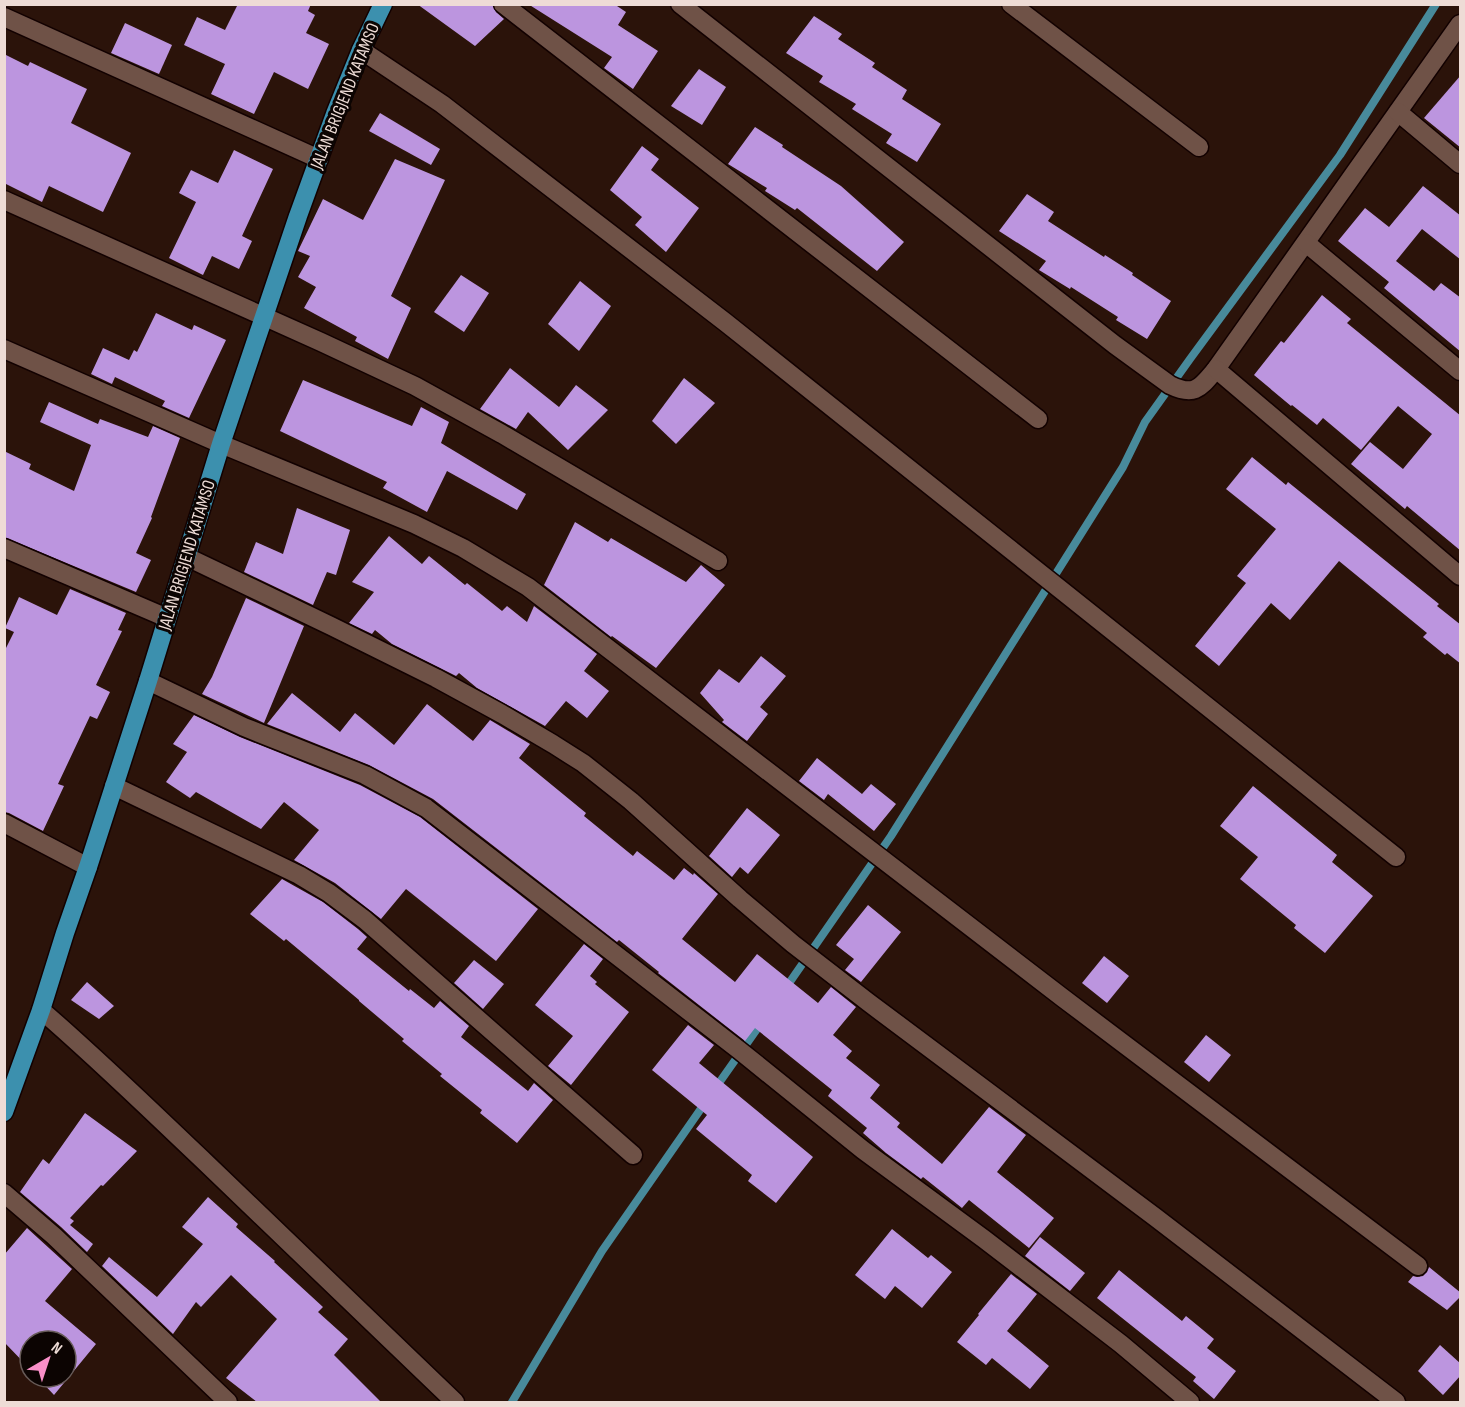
<svg xmlns="http://www.w3.org/2000/svg" width="1465" height="1407" font-family="'Sofia Sans Condensed',sans-serif">
<rect width="100%" height="100%" fill="#2b130a"/>
<g fill="none" stroke-linecap="round" stroke-linejoin="round">
<g stroke="#488a9b" stroke-width="8">
<path d="M 785,989 L 891,836 L 1123,467 L 1145,422 L 1190,359 L 1340,155 L 1436,4"/>
<path d="M 714,1090 L 762,1022"/>
<path d="M 512,1402 L 602,1251 L 707,1100"/>
</g>
</g>
<g fill="#bc95df">
<path d="M 238,4 L 311,4 L 308,11 L 315,15 L 306,33 L 329,44 L 308,89 L 274,72 L 254,114 L 211,94 L 225,64 L 184,45 L 197,17 L 225,30 Z"/>
<path d="M 417,4 L 492,4 L 496,12 L 504,19 L 475,46 Z"/>
<path d="M 528,4 L 614,4 L 626,12 L 618,25 L 658,51 L 633,89 L 604,68 L 612,57 Z"/>
<path d="M 814,16 L 842,34 L 838,39 L 875,63 L 872,67 L 907,90 L 902,99 L 941,124 L 917,162 L 886,143 L 892,134 L 852,109 L 856,104 L 819,82 L 823,76 L 786,53 Z"/>
<path d="M 125,23 L 172,45 L 159,74 L 111,53 Z"/>
<path d="M 4,54 L 28,66 L 30,62 L 87,89 L 71,123 L 131,153 L 103,212 L 49,186 L 42,202 L 4,183 Z"/>
<path d="M 699,69 L 726,87 L 702,125 L 671,106 Z"/>
<path d="M 1461,75 L 1461,148 L 1424,118 Z"/>
<path d="M 380,113 L 440,149 L 431,165 L 369,131 Z"/>
<path d="M 755,127 L 783,145 L 782,147 L 841,186 L 904,242 L 877,271 L 797,208 L 795,210 L 765,191 L 767,188 L 728,164 Z"/>
<path d="M 642,146 L 659,159 L 651,170 L 699,208 L 666,252 L 635,225 L 642,217 L 610,190 Z"/>
<path d="M 234,150 L 273,169 L 242,236 L 252,241 L 239,269 L 212,256 L 203,275 L 169,258 L 196,202 L 179,193 L 191,170 L 218,183 Z"/>
<path d="M 395,159 L 445,180 L 391,296 L 411,308 L 388,359 L 355,341 L 357,337 L 304,308 L 316,287 L 298,277 L 310,256 L 298,251 L 323,199 L 363,220 Z"/>
<path d="M 1423,186 L 1461,216 L 1461,260 L 1422,229 L 1396,261 L 1434,291 L 1441,283 L 1461,298 L 1461,352 L 1384,288 L 1389,282 L 1338,241 L 1365,208 L 1389,227 Z"/>
<path d="M 1027,194 L 1054,212 L 1048,221 L 1104,257 L 1105,255 L 1133,273 L 1132,275 L 1171,301 L 1147,339 L 1116,320 L 1118,317 L 1071,287 L 1070,289 L 1039,270 L 1046,261 L 999,231 Z"/>
<path d="M 461,275 L 489,293 L 464,332 L 434,312 Z"/>
<path d="M 580,281 L 611,306 L 579,351 L 548,324 Z"/>
<path d="M 1322,295 L 1351,319 L 1347,323 L 1461,416 L 1461,551 L 1407,506 L 1405,509 L 1351,464 L 1370,442 L 1403,469 L 1432,434 L 1398,406 L 1361,450 L 1323,418 L 1317,425 L 1292,405 L 1291,406 L 1254,375 L 1281,341 L 1284,343 Z"/>
<path d="M 156,313 L 192,330 L 194,325 L 226,340 L 189,418 L 162,406 L 165,401 L 115,377 L 112,384 L 91,374 L 103,348 L 129,360 L 134,350 L 137,352 Z"/>
<path d="M 510,368 L 559,407 L 576,385 L 608,410 L 568,450 L 528,412 L 516,429 L 480,409 Z"/>
<path d="M 684,378 L 715,403 L 676,444 L 652,421 Z"/>
<path d="M 303,380 L 412,426 L 421,407 L 449,422 L 441,443 L 526,494 L 517,510 L 447,471 L 427,512 L 383,488 L 387,482 L 280,431 Z"/>
<path d="M 49,402 L 98,424 L 100,419 L 148,437 L 153,426 L 180,438 L 151,517 L 152,518 L 136,553 L 151,560 L 136,592 L 4,537 L 4,451 L 31,464 L 29,469 L 74,491 L 91,445 L 40,422 Z"/>
<path d="M 1252,457 L 1286,485 L 1288,482 L 1439,604 L 1437,606 L 1461,625 L 1461,664 L 1447,653 L 1445,655 L 1423,637 L 1427,633 L 1339,561 L 1290,620 L 1271,603 L 1219,666 L 1195,646 L 1246,583 L 1237,576 L 1276,529 L 1226,489 Z"/>
<path d="M 297,508 L 350,530 L 336,575 L 327,572 L 313,605 L 244,572 L 256,542 L 283,554 Z"/>
<path d="M 575,522 L 608,542 L 611,538 L 686,582 L 701,565 L 725,585 L 656,668 L 612,636 L 611,637 L 544,585 Z"/>
<path d="M 389,536 L 422,564 L 429,556 L 465,585 L 467,583 L 502,611 L 507,606 L 527,622 L 534,606 L 597,654 L 584,671 L 609,691 L 587,718 L 566,701 L 545,726 L 477,688 L 459,673 L 456,676 L 392,644 L 375,630 L 372,634 L 349,623 L 374,592 L 352,582 Z"/>
<path d="M 70,589 L 126,613 L 118,630 L 122,631 L 96,685 L 110,692 L 97,719 L 90,716 L 58,784 L 64,786 L 43,831 L 9,813 L 4,812 L 4,652 L 14,632 L 5,628 L 19,597 L 57,615 Z"/>
<path d="M 246,598 L 304,626 L 264,723 L 202,694 L 212,677 Z"/>
<path d="M 761,656 L 786,676 L 760,707 L 768,714 L 747,741 L 722,722 L 724,720 L 700,693 L 719,669 L 739,683 Z"/>
<path d="M 292,693 L 340,732 L 355,713 L 394,745 L 427,704 L 473,741 L 490,720 L 530,744 L 519,758 L 586,813 L 584,816 L 633,856 L 637,851 L 674,880 L 684,868 L 693,875 L 694,873 L 718,894 L 682,939 L 735,982 L 757,954 L 818,1003 L 831,987 L 856,1007 L 833,1035 L 852,1051 L 846,1058 L 880,1085 L 870,1098 L 900,1123 L 897,1127 L 942,1164 L 989,1107 L 1026,1135 L 997,1172 L 1054,1218 L 1029,1248 L 969,1200 L 962,1208 L 923,1177 L 921,1179 L 886,1153 L 863,1133 L 867,1128 L 828,1096 L 832,1090 L 755,1028 L 745,1041 L 658,973 L 659,972 L 619,940 L 617,942 L 433,799 L 369,765 L 267,724 Z"/>
<path d="M 194,715 L 240,737 L 360,785 L 420,817 L 538,909 L 496,961 L 406,889 L 381,919 L 335,883 L 294,860 L 319,830 L 284,802 L 261,829 L 196,792 L 190,798 L 166,782 L 187,752 L 173,744 Z"/>
<path d="M 817,758 L 862,794 L 871,784 L 896,804 L 874,831 L 828,794 L 824,800 L 799,781 Z"/>
<path d="M 1253,786 L 1337,855 L 1332,862 L 1373,896 L 1325,953 L 1294,928 L 1296,925 L 1240,879 L 1258,857 L 1220,826 Z"/>
<path d="M 747,808 L 780,835 L 748,874 L 740,867 L 732,877 L 709,856 Z"/>
<path d="M 282,879 L 323,902 L 358,929 L 367,937 L 357,949 L 409,991 L 410,989 L 434,1008 L 440,1001 L 469,1026 L 461,1037 L 528,1091 L 534,1083 L 553,1100 L 517,1143 L 480,1113 L 482,1110 L 440,1076 L 442,1074 L 402,1041 L 404,1039 L 359,1001 L 359,1000 L 286,939 L 284,941 L 250,914 Z"/>
<path d="M 868,905 L 901,932 L 861,982 L 845,970 L 854,959 L 836,945 Z"/>
<path d="M 584,944 L 603,959 L 590,976 L 597,982 L 595,984 L 629,1012 L 571,1085 L 548,1066 L 573,1036 L 535,1005 Z"/>
<path d="M 1104,956 L 1129,976 L 1107,1003 L 1082,983 Z"/>
<path d="M 474,960 L 504,984 L 483,1009 L 454,983 Z"/>
<path d="M 87,982 L 114,1006 L 99,1019 L 71,1000 Z"/>
<path d="M 688,1025 L 714,1045 L 699,1063 L 813,1157 L 776,1203 L 748,1181 L 752,1175 L 696,1129 L 707,1115 L 652,1070 Z"/>
<path d="M 1206,1035 L 1231,1055 L 1209,1082 L 1184,1062 Z"/>
<path d="M 85,1113 L 137,1151 L 103,1186 L 101,1185 L 70,1218 L 74,1221 L 70,1225 L 93,1244 L 87,1252 L 61,1227 L 20,1192 L 43,1159 L 49,1164 Z"/>
<path d="M 208,1197 L 238,1224 L 236,1227 L 275,1261 L 274,1262 L 323,1307 L 318,1312 L 348,1339 L 334,1355 L 381,1402 L 257,1402 L 226,1378 L 277,1319 L 231,1275 L 201,1307 L 196,1302 L 173,1334 L 102,1266 L 109,1257 L 157,1297 L 203,1244 L 182,1227 Z"/>
<path d="M 27,1228 L 72,1269 L 45,1301 L 96,1344 L 54,1395 L 37,1377 L 66,1377 L 66,1341 L 30,1341 L 30,1369 L 4,1342 L 4,1255 Z"/>
<path d="M 892,1229 L 928,1258 L 931,1255 L 952,1272 L 922,1308 L 895,1286 L 885,1299 L 855,1275 Z"/>
<path d="M 1040,1237 L 1085,1273 L 1070,1291 L 1025,1256 Z"/>
<path d="M 1429,1267 L 1461,1293 L 1461,1296 L 1447,1310 L 1408,1282 L 1413,1276 L 1417,1277 L 1423,1276 L 1427,1272 Z"/>
<path d="M 1119,1270 L 1182,1321 L 1186,1316 L 1214,1339 L 1207,1348 L 1236,1371 L 1214,1399 L 1193,1381 L 1196,1377 L 1097,1298 Z"/>
<path d="M 1011,1274 L 1037,1294 L 1007,1331 L 1049,1366 L 1030,1389 L 992,1358 L 986,1365 L 957,1342 L 979,1315 L 978,1314 Z"/>
<path d="M 1440,1345 L 1461,1364 L 1461,1375 L 1443,1395 L 1418,1371 Z"/>
</g>
<g fill="none" stroke-linecap="round" stroke-linejoin="round">
<defs>
<g id="minor">
<path d="M 503,4 L 1038,419"/>
<path d="M 680,4 L 1115,345 L 1170,385 C 1195,397 1200,388 1216,369 L 1460,24"/>
<path d="M 1011,4 L 1199,147"/>
<path d="M 4,17 L 319,159"/>
<path d="M 361,50 L 442,104 L 725,322 L 1396,857"/>
<path d="M 1398,112 L 1460,164"/>
<path d="M 4,200 L 321,342 L 415,386 L 502,434 L 718,561"/>
<path d="M 1306,243 L 1460,371"/>
<path d="M 4,349 L 221,444 L 414,524 L 463,548 L 528,587 L 1063,998 L 1418,1266"/>
<path d="M 1216,369 L 1460,576"/>
<path d="M 4,548 L 167,618"/>
<path d="M 187,557 L 331,626 L 436,678 L 502,714 L 553,744 L 583,763 L 631,801 L 740,899 L 793,944 L 868,1002 L 1155,1217 L 1396,1402"/>
<path d="M 148,681 L 244,727 L 365,775 L 426,808 L 739,1050 L 863,1150 L 984,1239 L 1121,1344 L 1190,1402"/>
<path d="M 114,786 L 299,875 L 329,893 L 365,920 L 633,1155"/>
<path d="M 4,823 L 88,867"/>
<path d="M 41,1010 C 98,1059 151,1111 205,1162 C 289,1242 372,1322 455,1402"/>
<path d="M 4,1193 L 54,1236 L 228,1402"/>
</g>
<path id="trunk" d="M 4,1112 L 41,1010 L 65,933 L 88,867 L 148,681 L 221,444 L 298,216 L 335,114 L 361,50 L 383,4"/>
</defs>
<use href="#minor" stroke="#120100" stroke-width="21"/>
<use href="#trunk" stroke="#120100" stroke-width="21"/>
<use href="#minor" stroke="#6f5247" stroke-width="18"/>
<use href="#trunk" stroke="#3c90ae" stroke-width="18"/>
</g>
<g text-anchor="middle" dominant-baseline="central" stroke-width="6" stroke-linejoin="round" paint-order="stroke">
<g font-size="18" fill="#eedcd6" stroke="#0c0402">
<text transform="translate(345 96) rotate(-68)">JALAN BRIGJEND KATAMSO</text>
<text transform="translate(187 555) rotate(-73)">JALAN BRIGJEND KATAMSO</text>
</g>
</g>
<rect width="1465" height="1407" fill="none" stroke="#eedcd6" stroke-width="12"/>
<g transform="translate(48 1359) rotate(39)"><circle r="28" fill="#0c0402" stroke="#665a57" stroke-width="1.5"/>
<path d="M0-4.5L10 22L0 15L-10 22Z" fill="#f98fc8"/>
<text y="-9" font-size="16" font-weight="bold" text-anchor="middle" fill="#eedcd6">N</text>
</g>
</svg>
